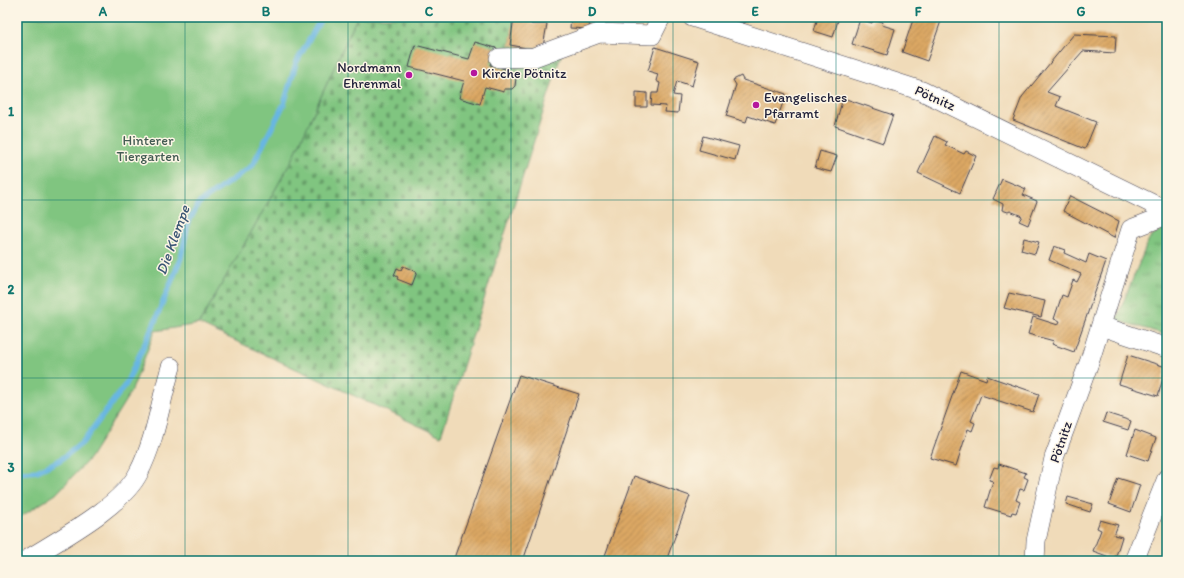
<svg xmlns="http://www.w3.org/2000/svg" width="1184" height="578" font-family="Itim,sans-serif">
<defs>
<pattern id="grass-tufts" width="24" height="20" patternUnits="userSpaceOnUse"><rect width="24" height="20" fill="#80c580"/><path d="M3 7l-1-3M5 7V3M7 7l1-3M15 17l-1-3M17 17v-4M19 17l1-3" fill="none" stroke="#68a06a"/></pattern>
<pattern id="cemetery-stones" width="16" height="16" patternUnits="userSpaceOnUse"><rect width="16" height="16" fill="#80c580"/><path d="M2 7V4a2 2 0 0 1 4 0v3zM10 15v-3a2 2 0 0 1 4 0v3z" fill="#68a06a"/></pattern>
<pattern id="building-hatch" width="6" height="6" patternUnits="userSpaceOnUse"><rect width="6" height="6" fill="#dba763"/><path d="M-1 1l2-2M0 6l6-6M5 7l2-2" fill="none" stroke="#b18853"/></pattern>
</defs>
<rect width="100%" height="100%" fill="#fcf5e5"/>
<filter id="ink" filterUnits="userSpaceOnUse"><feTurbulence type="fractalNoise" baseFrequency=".025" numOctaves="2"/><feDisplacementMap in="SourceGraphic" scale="8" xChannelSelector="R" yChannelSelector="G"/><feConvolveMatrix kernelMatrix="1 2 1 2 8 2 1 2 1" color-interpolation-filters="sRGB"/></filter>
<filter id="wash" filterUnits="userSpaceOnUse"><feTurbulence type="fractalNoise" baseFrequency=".012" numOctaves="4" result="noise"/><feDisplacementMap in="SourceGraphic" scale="16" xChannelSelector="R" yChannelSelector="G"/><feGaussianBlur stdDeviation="0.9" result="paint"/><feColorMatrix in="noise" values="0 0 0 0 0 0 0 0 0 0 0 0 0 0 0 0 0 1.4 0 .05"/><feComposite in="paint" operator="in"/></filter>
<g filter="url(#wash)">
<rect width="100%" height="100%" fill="#f0dbb9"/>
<path fill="url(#grass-tufts)" stroke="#51745e" d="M 1167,225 L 1167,335 L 1116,320 L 1149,239 Z"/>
<path fill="url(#cemetery-stones)" stroke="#51745e" d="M 357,17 L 514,17 L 510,45 L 527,48 L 563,49 L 441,436 L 199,324 L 293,158 Z"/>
<path fill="#80c580" stroke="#51745e" d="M 17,17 L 357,17 L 293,158 L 199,324 L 155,331 L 132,390 L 89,459 L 56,494 L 17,519 Z"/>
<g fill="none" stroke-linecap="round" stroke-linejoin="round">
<path stroke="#68b6e2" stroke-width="5.5" d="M 17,473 L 37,471 L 60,460 L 82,443 L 126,384 L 154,324 L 181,258 L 188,223 L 199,203 L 252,166 L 284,104 L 296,63 L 322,17"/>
</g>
<g id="blocks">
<g fill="url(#building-hatch)">
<path d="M 514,17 L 533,17 L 531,24 L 547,24 L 543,47 L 527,48 L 510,45 Z"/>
<path d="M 571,17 L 590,17 L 589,29 L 570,28 Z"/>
<path d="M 723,17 L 747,17 L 745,23 Z"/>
<path d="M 818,17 L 839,17 L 833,37 L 814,31 Z"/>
<path d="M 914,17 L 930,17 L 941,21 L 927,61 L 902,52 Z"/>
<path d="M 860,19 L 872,23 L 873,19 L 883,22 L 882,25 L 895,29 L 887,55 L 852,44 Z"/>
<path d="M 1074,34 L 1116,36 L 1115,53 L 1083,51 L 1047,92 L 1060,97 L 1056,106 L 1096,122 L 1085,149 L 1013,120 L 1022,97 Z"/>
<path d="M 475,42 L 496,48 L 490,65 L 509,70 L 509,72 L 514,74 L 516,78 L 515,86 L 512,89 L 504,89 L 504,92 L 485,87 L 480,104 L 459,98 L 464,81 L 409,67 L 415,45 L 469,59 Z"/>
<path d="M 655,47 L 699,61 L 692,86 L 677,81 L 673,95 L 680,96 L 678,113 L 665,112 L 666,106 L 651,105 L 652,93 L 658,93 L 660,83 L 656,81 L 658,74 L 648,71 Z"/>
<path d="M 741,76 L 743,80 L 786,94 L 775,125 L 748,116 L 746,122 L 726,116 L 736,85 L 733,80 Z"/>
<path d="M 636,92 L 647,93 L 647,107 L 636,107 Z"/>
<path d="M 843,98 L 893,115 L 883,143 L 835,126 Z"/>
<path d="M 703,136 L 739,146 L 735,160 L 699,150 Z"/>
<path d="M 935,136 L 947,142 L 945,145 L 964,154 L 966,151 L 976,156 L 960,193 L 918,173 Z"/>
<path d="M 820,151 L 837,156 L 831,172 L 815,168 Z"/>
<path d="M 1002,179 L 1026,189 L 1023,195 L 1037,201 L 1028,225 L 1019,221 L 1022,216 L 1010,211 L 1008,212 L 1002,210 L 1003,204 L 993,199 Z"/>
<path d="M 1070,196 L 1119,221 L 1114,238 L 1063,211 Z"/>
<path d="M 1024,238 L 1039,242 L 1035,254 L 1021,250 Z"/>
<path d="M 1054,246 L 1065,250 L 1064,253 L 1086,263 L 1089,254 L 1106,261 L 1074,352 L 1052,344 L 1054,341 L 1028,334 L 1033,317 L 1058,325 L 1060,321 L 1054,319 L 1062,295 L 1067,297 L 1073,280 L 1077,282 L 1081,274 L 1049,260 Z"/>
<path d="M 403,266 L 417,272 L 412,285 L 397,279 L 398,277 L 394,275 L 397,268 L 401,270 Z"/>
<path d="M 1009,293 L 1045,301 L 1041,317 L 1004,308 Z"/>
<path d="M 1128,355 L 1166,367 L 1158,396 L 1119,384 Z"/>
<path d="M 961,371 L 986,380 L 987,376 L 1039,394 L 1033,412 L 981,395 L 971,421 L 975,423 L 972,431 L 968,429 L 956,466 L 930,458 Z"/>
<path d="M 519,375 L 579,394 L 523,561 L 453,561 Z"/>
<path d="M 1106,413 L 1131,421 L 1128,430 L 1103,422 Z"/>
<path d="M 1135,430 L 1156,438 L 1148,461 L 1127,454 Z"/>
<path d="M 999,464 L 1026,473 L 1024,477 L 1028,479 L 1024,490 L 1020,489 L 1016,500 L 1020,502 L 1016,513 L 1012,512 L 1011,515 L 985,507 L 993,481 L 989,480 L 994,467 L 998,468 Z"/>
<path d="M 634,476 L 690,496 L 666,561 L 603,561 Z"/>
<path d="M 1118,478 L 1140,485 L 1131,512 L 1109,504 Z"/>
<path d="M 1068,497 L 1093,504 L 1090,512 L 1066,504 Z"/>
<path d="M 1100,520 L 1118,525 L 1114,535 L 1122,537 L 1115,559 L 1093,551 L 1101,530 L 1097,528 Z"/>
</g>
</g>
</g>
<g filter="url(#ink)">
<use href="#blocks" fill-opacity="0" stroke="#413e4e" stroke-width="1"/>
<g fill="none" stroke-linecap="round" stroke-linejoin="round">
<defs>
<g id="minor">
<path d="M 692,17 L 922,91 L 1167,211"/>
<path d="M 499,58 L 534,57 L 599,33 L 652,35 L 661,17"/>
<path d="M 1101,326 L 1167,348"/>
<path d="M 25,561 C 58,540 122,507 139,472 C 156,439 160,402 171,367"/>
<path d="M 1035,561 L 1036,541 L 1054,458 L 1090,360 L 1131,229 L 1167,215"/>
<path d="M 1134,561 L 1167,478"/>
</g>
</defs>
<use href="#minor" stroke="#413e4e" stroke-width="20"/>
<use href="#minor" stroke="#fff" stroke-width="19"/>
</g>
</g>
<path fill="none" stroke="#0f766e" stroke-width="1" stroke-opacity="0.55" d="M 185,17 L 185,561M 348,17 L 348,561M 511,17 L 511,561M 673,17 L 673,561M 836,17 L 836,561M 999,17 L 999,561M 17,200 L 1167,200M 17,378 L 1167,378"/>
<g fill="#b5179e" stroke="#fcf5e5" stroke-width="1.5">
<circle cx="474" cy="73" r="4"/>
<circle cx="409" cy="75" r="4"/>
<circle cx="756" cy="105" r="4"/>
</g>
<g text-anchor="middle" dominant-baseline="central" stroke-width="3" stroke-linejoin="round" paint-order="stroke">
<g font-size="14" fill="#22223b" stroke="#fcf5e5" text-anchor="start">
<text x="401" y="67" text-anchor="end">Nordmann<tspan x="401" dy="16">Ehrenmal</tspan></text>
<text x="482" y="73">Kirche Pötnitz</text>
<text x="764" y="97">Evangelisches<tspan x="764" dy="16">Pfarramt</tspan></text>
</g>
<g font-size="14" fill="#22223b" stroke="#fcf5e5">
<text transform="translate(935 98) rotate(24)">Pötnitz</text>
<text transform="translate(1061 442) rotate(-71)">Pötnitz</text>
</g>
<g font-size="14" fill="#435b53" stroke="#fcf5e5">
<text x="148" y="140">Hinterer<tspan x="148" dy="16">Tiergarten</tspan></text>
</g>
<g font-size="15" font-style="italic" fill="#3a5675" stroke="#fcf5e5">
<text transform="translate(173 240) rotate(-70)">Die Klempe</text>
</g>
</g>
<rect width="1184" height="578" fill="none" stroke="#fcf5e5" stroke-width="44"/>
<rect x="22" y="22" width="1140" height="534" fill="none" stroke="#0f766e" stroke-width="1.5"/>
<g font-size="13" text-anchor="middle" font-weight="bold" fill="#0f766e">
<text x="103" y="16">A</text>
<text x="266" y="16">B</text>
<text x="429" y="16">C</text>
<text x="592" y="16">D</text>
<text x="755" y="16">E</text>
<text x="918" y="16">F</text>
<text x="1081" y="16">G</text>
<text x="11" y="116">1</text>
<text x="11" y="294">2</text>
<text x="11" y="472">3</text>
</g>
</svg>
